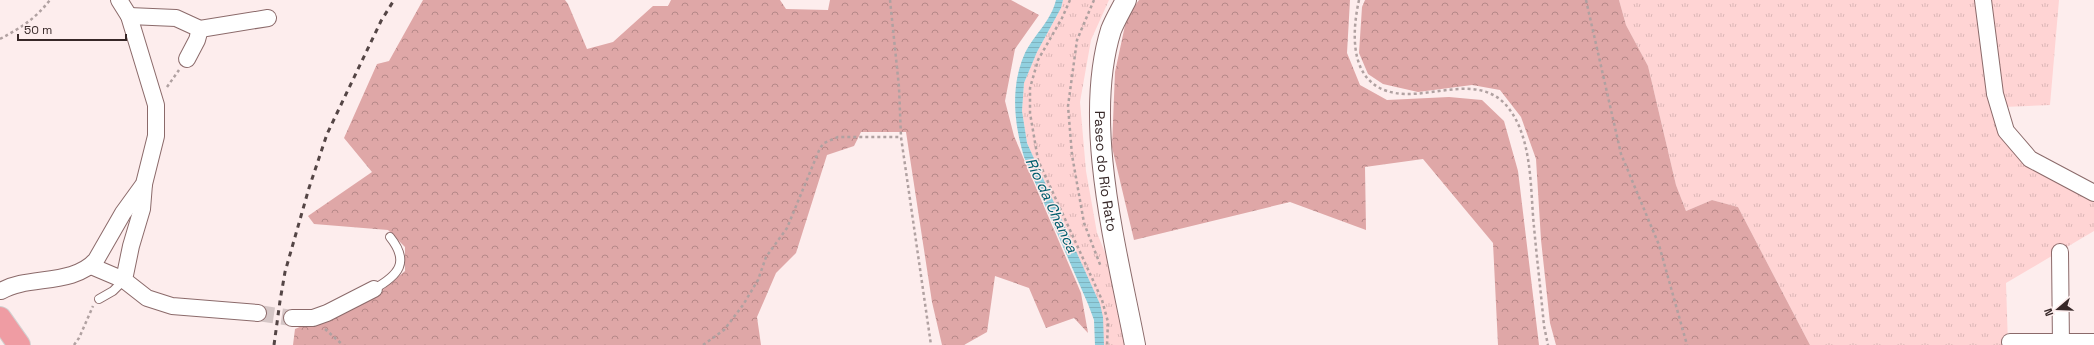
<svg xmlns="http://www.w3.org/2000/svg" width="2094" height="345" font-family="'Space Grotesk',sans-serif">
<defs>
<pattern id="grass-tufts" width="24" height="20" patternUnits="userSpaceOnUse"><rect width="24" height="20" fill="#ffd4d4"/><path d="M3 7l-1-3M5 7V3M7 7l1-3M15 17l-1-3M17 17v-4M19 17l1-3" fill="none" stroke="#dbb6b6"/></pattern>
<pattern id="forest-crowns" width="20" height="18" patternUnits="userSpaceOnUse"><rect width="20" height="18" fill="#dfa7a7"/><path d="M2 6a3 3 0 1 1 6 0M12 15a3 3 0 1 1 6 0" fill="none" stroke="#b68888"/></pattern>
<pattern id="water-rules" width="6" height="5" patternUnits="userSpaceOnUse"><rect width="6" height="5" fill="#91d0df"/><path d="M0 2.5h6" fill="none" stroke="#7eb3bf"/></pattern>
</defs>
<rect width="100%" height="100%" fill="#fdeded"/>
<g fill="url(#grass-tufts)">
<path d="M 1063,0 L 1109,0 L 1091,40 L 1080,102 L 1086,171 L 1097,233 L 1111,267 L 1126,345 L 1104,345 L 1100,304 L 1027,143 L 1022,111 L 1024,83 L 1037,52 L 1061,8 Z"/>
<path d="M 1619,0 L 1978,0 L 1996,120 L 2039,173 L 2094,202 L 2094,231 L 2006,283 L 2008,345 L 1810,345 L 1738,207 L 1712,200 L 1686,211 L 1676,185 L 1648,66 L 1626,25 Z"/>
<path d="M 1988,0 L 2059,0 L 2050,105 L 2004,107 Z"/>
</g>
<g fill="url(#forest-crowns)">
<path d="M 423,0 L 565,0 L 568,4 L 587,49 L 613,42 L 653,6 L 668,6 L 671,0 L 780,0 L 786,9 L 828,10 L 830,0 L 1011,0 L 1039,15 L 1015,49 L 1005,101 L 1014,136 L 1081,293 L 1088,333 L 1074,318 L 1046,328 L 1029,288 L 995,276 L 987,332 L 964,345 L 942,345 L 932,302 L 906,132 L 861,132 L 854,146 L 827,155 L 796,253 L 776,273 L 757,317 L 761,345 L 293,345 L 295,329 L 379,293 L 405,271 L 405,247 L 388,230 L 314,224 L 308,216 L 372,172 L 344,138 L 377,64 L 389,61 Z"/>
<path d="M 1139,0 L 1350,0 L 1347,53 L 1360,85 L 1387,100 L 1449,97 L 1482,100 L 1504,121 L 1518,171 L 1539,345 L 1498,345 L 1493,243 L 1423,159 L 1365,167 L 1366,230 L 1290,202 L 1134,240 L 1112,147 L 1115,72 L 1127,16 Z"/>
<path d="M 1365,0 L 1619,0 L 1626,25 L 1648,66 L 1676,185 L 1686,211 L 1712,200 L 1738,207 L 1810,345 L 1556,345 L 1550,323 L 1541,240 L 1536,159 L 1521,117 L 1500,90 L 1472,85 L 1418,92 L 1383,84 L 1368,74 L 1359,53 L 1362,7 Z"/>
</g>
<path fill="url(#water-rules)" d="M 1056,0 L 1063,0 L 1061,8 L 1037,52 L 1024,83 L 1022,111 L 1027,143 L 1100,304 L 1103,317 L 1104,345 L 1095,345 L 1094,320 L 1088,304 L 1024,157 C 1014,124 1010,86 1025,53 C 1034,35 1051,21 1056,0 Z"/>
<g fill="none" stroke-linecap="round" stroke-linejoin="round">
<path stroke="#d5c6c6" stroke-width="16" stroke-dasharray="16 8" stroke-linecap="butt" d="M 258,313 L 292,318"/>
<defs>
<g id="service">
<path d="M 374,289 C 399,275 410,262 390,237"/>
<path d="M 99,299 L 113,291 L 124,280"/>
</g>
<g id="minor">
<path d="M 1983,0 L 1995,94 L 2006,131 L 2030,159 L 2094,193"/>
<path d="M 129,16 L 176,18 L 200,29 L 268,18"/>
<path d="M 187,59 L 197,40 L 200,29"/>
<path d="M 144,184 L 142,209 L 131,246 L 124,280 L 147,298 L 172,306 L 258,313"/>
<path d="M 2060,252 L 2061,345"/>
<path d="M 91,266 L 124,280"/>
<path d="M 1,291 C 28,275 73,286 96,260 L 123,213 L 144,184 L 156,136 L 156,105 L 129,16 L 119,0"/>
<path d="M 292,318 L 313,318 L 327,313 L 374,289"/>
<path d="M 2010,342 L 2094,342"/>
</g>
<g id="tertiary">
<path id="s1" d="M 1126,0 C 1121,10 1115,20 1111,30 C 1082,123 1117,251 1135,345"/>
</g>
<path id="primary" d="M 0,318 L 19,345"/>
</defs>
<use href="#service" stroke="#8b6a6a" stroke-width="10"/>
<use href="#minor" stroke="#8b6a6a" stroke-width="18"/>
<use href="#tertiary" stroke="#8b6a6a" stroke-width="22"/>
<use href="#primary" stroke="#d3d0d0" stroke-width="24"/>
<g stroke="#b0a1a1" stroke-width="2.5" stroke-dasharray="3 3" stroke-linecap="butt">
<path d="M 890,0 L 899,87 L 901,137 L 931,345"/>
<path d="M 1070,0 L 1062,18 L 1038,60 L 1030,88 L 1030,113 L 1038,160 L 1102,300 L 1108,322 L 1107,345"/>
<path d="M 1094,0 L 1077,40 L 1068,106 L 1072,155 L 1084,223 L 1101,267"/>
<path d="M 1359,0 C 1350,41 1351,92 1405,94 C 1438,95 1480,76 1506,105 C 1533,136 1530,188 1534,227 C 1537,260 1541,293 1544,326 L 1548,345"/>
<path d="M 1586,0 L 1621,154 L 1659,245 L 1687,345"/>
<path d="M 0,39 C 22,27 34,20 50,0"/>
<path d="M 167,87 L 179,70"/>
<path d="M 325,329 L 343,345"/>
<path d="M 74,345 L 79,338 L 93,306"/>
<path d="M 703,345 L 724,330 L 743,305 L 758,280 L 766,257 L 787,228 L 820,148 L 824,143 L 838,137 L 901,137"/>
</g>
<use href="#service" stroke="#fff" stroke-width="8"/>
<use href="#minor" stroke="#fff" stroke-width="16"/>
<use href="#tertiary" stroke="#fff" stroke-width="20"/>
<use href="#primary" stroke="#ef9ca3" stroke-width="22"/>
<path stroke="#544545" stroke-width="3" stroke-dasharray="5 5" stroke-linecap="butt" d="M 274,345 L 280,301 L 285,272 L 309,188 L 327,134 L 381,21 L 394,0"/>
</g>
<g text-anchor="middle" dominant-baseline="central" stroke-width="3" stroke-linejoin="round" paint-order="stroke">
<g font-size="14" fill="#372828" stroke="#fdeded">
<text stroke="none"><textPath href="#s1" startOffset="176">Paseo do Río Rato</textPath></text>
</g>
<g font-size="15" font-style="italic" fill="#005d6d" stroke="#fdeded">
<text transform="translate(1052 205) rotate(65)">Río da Chanca</text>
</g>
</g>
<g transform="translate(2058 309) rotate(251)" stroke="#fdeded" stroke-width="3" paint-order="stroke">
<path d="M0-3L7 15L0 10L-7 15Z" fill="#372828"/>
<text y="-6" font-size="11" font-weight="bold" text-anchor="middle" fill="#372828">N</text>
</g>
<path d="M18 34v6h108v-6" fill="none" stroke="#372828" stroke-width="2"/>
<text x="24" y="34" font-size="12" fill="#372828" stroke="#fdeded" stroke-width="3" paint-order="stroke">50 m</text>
</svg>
